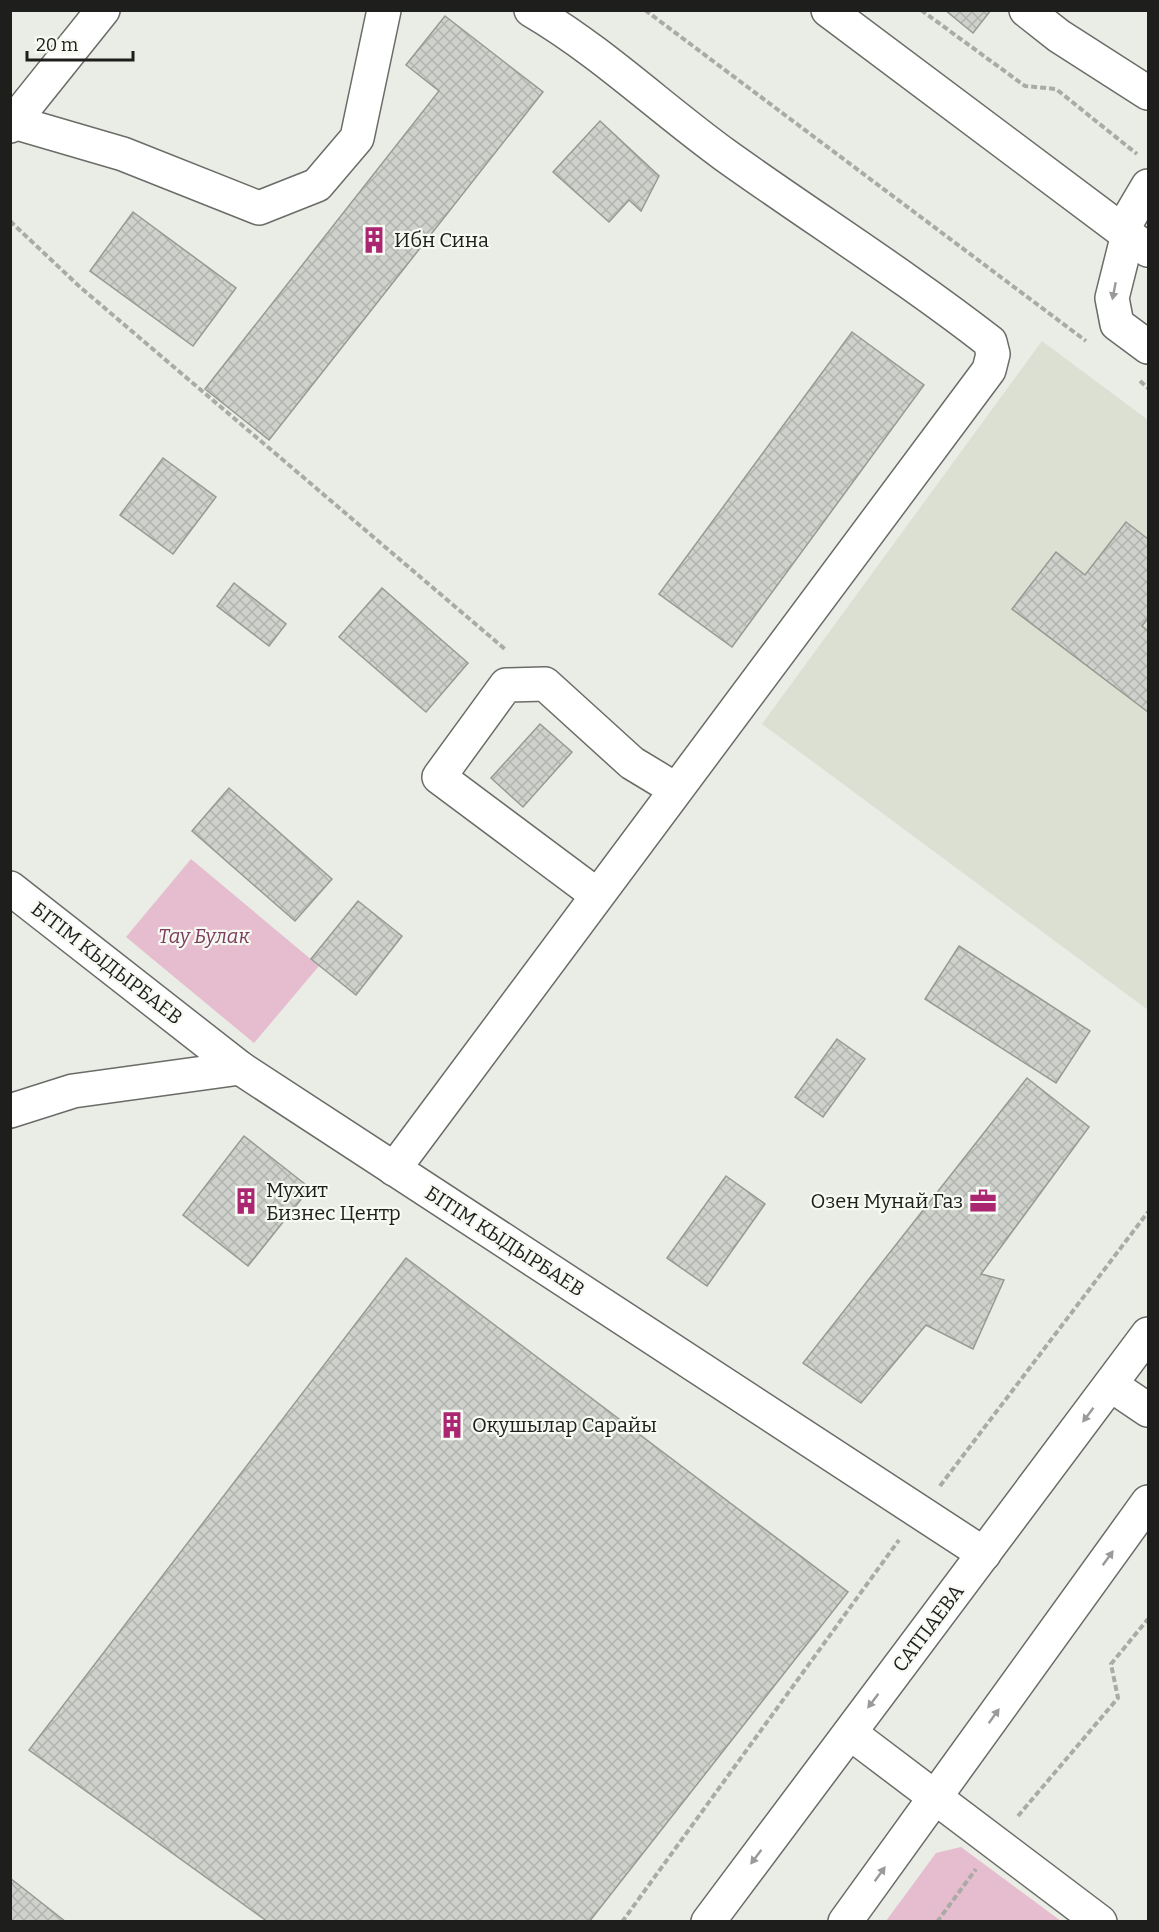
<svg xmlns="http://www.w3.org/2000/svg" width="1159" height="1932" font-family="Bitter,serif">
<defs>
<pattern id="building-cross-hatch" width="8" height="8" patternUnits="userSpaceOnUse" patternTransform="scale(1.5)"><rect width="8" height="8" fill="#cfd1cc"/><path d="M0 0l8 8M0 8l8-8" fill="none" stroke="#b1b3af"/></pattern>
</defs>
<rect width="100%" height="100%" fill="#eaece6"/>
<path fill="#dce0d3" d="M 1042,341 L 1148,420 L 1148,1010 L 762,724 Z"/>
<g fill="#e6bdce">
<path d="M 191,859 L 319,966 L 254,1043 L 126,937 Z"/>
<path d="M 961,1847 L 1061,1921 L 886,1921 L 936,1853 Z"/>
</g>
<g fill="url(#building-cross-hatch)" stroke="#979993" stroke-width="1.5">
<path d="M 945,10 L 991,10 L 973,33 Z"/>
<path d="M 445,16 L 543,92 L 269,440 L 205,389 L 439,91 L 406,65 Z"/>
<path d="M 600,121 L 659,176 L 641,211 L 629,200 L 609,222 L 553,172 Z"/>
<path d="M 133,212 L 236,288 L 193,346 L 90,271 Z"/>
<path d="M 852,332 L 924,385 L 732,647 L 659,594 Z"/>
<path d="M 163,458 L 216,497 L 173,554 L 120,515 Z"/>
<path d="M 1126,522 L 1148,539 L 1148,618 L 1142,626 L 1148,631 L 1148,712 L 1012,609 L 1056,552 L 1085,575 Z"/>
<path d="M 234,583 L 286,624 L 269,646 L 217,606 Z"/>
<path d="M 382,588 L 468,663 L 426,712 L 339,637 Z"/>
<path d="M 540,724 L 572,752 L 523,807 L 491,778 Z"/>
<path d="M 229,788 L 332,879 L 295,921 L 192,831 Z"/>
<path d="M 358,901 L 402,936 L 356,995 L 311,959 Z"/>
<path d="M 959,946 L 1090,1031 L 1056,1083 L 925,999 Z"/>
<path d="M 837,1039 L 865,1059 L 823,1117 L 795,1097 Z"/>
<path d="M 1027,1078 L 1089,1127 L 981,1274 L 1004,1280 L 973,1349 L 926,1325 L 861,1403 L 803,1363 Z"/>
<path d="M 244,1136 L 310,1188 L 248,1266 L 183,1215 Z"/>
<path d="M 726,1176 L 765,1204 L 707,1286 L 667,1258 Z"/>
<path d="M 406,1258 L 848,1592 L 589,1922 L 268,1922 L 29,1750 Z"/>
<path d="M 10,1878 L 66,1922 L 10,1922 Z"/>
</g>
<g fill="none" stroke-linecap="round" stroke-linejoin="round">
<defs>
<g id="minor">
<path d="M 828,10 L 1148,250"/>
<path d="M 1026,10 L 1059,36 L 1148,93"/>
<path d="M 10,121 L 123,154 L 259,208 L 317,185 L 357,138 L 384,10"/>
<path d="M 10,126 L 103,10"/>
<path d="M 1122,230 L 1148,186"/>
<path d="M 1128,234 L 1112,298 L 1117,324 L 1148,347"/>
<path d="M 10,888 L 240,1068 L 984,1554"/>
<path d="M 597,895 L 439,777 L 506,685 L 545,684 L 632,763 L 675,789"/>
<path d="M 10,1111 L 73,1091 L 240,1068"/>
<path d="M 394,1169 L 989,370 L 993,354 L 990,342 C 904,275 813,218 725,155 C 659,107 601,51 531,10"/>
<path d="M 1111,1385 L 1148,1410"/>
<path d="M 850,1733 L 1100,1922"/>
<path d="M 708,1922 L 1148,1334"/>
<path d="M 845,1922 L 1148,1502"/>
</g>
</defs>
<use href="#minor" stroke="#6a6c67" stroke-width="36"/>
<g stroke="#aaaba6" stroke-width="4" stroke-dasharray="6 3" stroke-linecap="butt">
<path d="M 645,10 L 1086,341"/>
<path d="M 921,10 L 1025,86 L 1056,89 L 1137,154"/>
<path d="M 10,221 L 80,287 L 506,650"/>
<path d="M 1140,381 L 1148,388"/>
<path d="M 940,1486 L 1148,1212"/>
<path d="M 1018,1816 L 1118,1698 L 1111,1664 L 1148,1619"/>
<path d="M 622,1922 L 899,1540"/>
<path d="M 937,1922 L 976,1869"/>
</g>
<use href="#minor" stroke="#fff" stroke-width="33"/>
</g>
<defs><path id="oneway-solid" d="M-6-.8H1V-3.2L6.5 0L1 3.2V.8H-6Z" transform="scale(1.5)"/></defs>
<g fill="#9a9a99">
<use href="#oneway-solid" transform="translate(1114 291) rotate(101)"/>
<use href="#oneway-solid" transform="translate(1088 1415) rotate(127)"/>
<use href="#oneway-solid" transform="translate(1108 1558) rotate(-54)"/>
<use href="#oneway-solid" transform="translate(873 1701) rotate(127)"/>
<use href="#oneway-solid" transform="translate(994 1716) rotate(-54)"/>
<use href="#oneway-solid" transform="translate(756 1857) rotate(127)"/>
<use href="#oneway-solid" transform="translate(880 1874) rotate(-54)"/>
</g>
<defs>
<symbol id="building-bare" viewBox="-9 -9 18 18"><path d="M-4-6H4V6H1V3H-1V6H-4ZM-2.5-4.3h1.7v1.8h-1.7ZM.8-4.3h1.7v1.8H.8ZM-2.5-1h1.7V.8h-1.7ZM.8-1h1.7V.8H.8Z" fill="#aa2671" stroke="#f7f9f3" stroke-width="2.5" paint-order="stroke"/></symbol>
<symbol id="office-bare" viewBox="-9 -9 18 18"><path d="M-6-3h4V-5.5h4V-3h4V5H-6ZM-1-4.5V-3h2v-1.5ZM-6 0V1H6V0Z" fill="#aa2671" stroke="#f7f9f3" stroke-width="2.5" paint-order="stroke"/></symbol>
</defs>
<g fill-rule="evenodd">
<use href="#building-bare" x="355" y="221" width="38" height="38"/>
<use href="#building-bare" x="227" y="1182" width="38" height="38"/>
<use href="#office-bare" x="964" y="1182" width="38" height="38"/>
<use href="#building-bare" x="433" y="1406" width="38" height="38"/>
</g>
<g text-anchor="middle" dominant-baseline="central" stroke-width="4.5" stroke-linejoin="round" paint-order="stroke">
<g font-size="20" fill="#1e1f1d" stroke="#f7f9f3" text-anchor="start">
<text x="394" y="240">Ибн Сина</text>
<text x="266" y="1190">Мухит<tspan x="266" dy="23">Бизнес Центр</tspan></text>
<text x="963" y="1201" text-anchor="end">Озен Мунай Газ</text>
<text x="472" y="1425">Оқушылар Сарайы</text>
</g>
<g font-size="20" font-style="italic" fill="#7d3e5d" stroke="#f7f9f3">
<text x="204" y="936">Тау Булак</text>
</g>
<g font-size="20" fill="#1e1f1d" stroke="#f7f9f3">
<text transform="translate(107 963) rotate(38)">БIТIМ КЫДЫРБАЕВ</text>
<text transform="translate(505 1241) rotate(33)">БIТIМ КЫДЫРБАЕВ</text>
<text transform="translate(928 1628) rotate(-53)">САТПАЕВА</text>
</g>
</g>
<rect width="1159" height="1932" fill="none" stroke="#1e1f1d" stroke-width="24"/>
<path d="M27 51v9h106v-9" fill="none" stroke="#1e1f1d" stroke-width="3"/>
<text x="36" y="51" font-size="18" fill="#1e1f1d" stroke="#f7f9f3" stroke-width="4.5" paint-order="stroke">20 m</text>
</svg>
